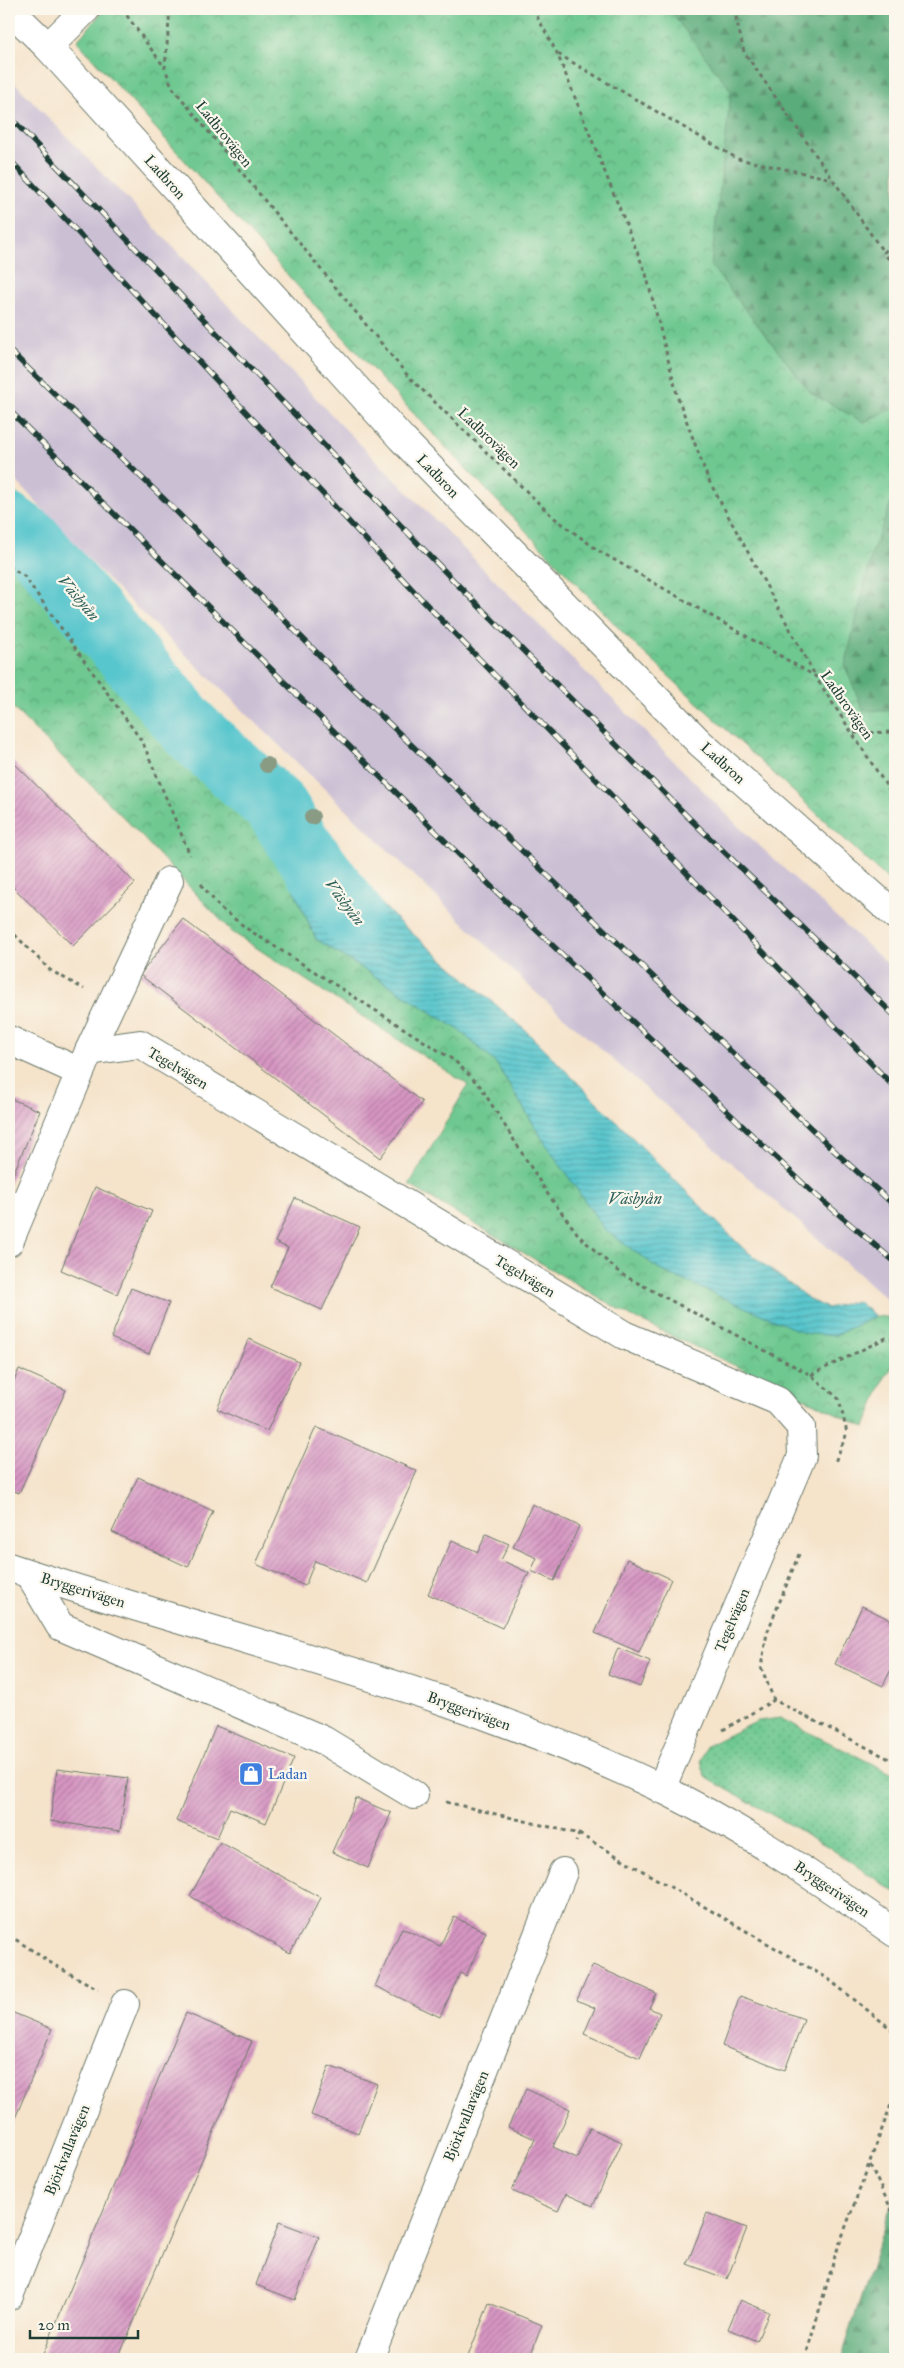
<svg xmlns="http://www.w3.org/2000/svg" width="904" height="2368" font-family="'IM FELL Great Primer',serif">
<defs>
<pattern id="grass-dots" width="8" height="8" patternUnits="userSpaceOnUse" patternTransform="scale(1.25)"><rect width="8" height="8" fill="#6ec890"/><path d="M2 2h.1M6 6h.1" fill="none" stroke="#5aa476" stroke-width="1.8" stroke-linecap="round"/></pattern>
<pattern id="forest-firs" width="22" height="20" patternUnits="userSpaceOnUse" patternTransform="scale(1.25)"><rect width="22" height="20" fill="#5aac7a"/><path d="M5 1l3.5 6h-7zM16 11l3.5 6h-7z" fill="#4a8d65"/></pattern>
<pattern id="park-crowns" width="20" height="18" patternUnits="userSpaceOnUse" patternTransform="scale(1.25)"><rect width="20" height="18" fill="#6ec890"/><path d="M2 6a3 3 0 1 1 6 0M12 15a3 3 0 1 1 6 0" fill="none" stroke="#5aa476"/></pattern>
<pattern id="water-rules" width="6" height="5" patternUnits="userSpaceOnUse" patternTransform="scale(1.25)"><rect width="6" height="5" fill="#58c6cd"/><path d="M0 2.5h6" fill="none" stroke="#48a2a7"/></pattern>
<pattern id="building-hatch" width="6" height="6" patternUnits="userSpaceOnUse" patternTransform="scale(1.25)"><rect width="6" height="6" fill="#d796c3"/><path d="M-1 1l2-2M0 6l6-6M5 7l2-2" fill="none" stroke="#ae7c9f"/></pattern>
</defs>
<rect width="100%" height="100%" fill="#fbf7ec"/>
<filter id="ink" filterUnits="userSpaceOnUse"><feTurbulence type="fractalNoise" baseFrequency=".02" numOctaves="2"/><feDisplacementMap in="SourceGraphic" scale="10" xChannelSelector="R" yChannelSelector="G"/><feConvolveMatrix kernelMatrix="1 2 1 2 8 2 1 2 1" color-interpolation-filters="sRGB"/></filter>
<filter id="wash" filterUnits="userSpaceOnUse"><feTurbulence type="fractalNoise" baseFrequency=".0096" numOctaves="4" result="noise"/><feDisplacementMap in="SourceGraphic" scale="20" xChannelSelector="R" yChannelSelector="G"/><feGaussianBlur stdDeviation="1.12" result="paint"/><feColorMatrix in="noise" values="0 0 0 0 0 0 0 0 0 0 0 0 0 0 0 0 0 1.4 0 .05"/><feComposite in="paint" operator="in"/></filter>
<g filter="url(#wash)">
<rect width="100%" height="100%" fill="#f5e3ca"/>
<path fill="#cbbfd4" d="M 9,77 L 136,208 L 346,430 L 738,826 L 895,971 L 895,1306 L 532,989 L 112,584 L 9,473 Z"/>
<path fill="url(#grass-dots)" stroke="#468262" d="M 780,1718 L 895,1775 L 895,1892 L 827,1846 L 705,1777 L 701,1760 L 706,1746 L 758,1721 Z"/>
<g fill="url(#forest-firs)" stroke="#3c7457">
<path d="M 669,9 L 895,9 L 895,408 L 863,422 L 811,393 L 711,266 L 731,91 Z"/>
<path d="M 895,492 L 895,712 L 863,710 L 845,666 L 872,553 Z"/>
<path d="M 895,2193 L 895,2359 L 841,2359 Z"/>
</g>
<g fill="url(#park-crowns)" stroke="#468262">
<path d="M 105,9 L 669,9 L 731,91 L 711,266 L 811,393 L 863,422 L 895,408 L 895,492 L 872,553 L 845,666 L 863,710 L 895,712 L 895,886 L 631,641 L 393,392 L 77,41 Z"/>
<path d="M 9,544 L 20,552 L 181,743 L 267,818 L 282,852 L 283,866 L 316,939 L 458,1029 L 496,1063 L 545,1143 L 834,1336 L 875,1316 L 895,1318 L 895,1363 L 884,1379 L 865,1427 L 632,1317 L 409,1185 L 468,1085 L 232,932 L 127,821 L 9,704 Z"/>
</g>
<path fill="url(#water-rules)" stroke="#3c8280" d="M 319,837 L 399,922 L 522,1027 L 744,1249 L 809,1299 L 827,1308 L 857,1301 L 875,1316 L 834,1336 L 804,1333 L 662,1271 L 605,1230 L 545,1143 L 496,1063 L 458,1029 L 316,939 L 283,866 L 282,852 Z"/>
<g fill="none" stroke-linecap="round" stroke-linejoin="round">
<path stroke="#58c6cd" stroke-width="64" d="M 9,525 L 30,540 L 191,730 L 277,808 L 300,845 L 352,915"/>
</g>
<g id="blocks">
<g fill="url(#building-hatch)">
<path d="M 9,758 L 135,883 L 73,946 L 9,883 Z"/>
<path d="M 183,919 L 422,1102 L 380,1158 L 140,975 Z"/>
<path d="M 9,1098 L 40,1111 L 9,1184 Z"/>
<path d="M 95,1187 L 152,1211 L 117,1294 L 61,1270 Z"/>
<path d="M 295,1198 L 360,1227 L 322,1310 L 270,1287 L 288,1248 L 275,1242 Z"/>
<path d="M 131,1288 L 169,1303 L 149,1354 L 111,1338 Z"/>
<path d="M 249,1339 L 299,1362 L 267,1431 L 217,1409 Z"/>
<path d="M 19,1369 L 66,1390 L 19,1493 L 9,1489 L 9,1393 Z"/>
<path d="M 316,1427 L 417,1471 L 367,1583 L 315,1561 L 305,1586 L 256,1564 Z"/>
<path d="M 138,1477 L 213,1511 L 188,1567 L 112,1532 Z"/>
<path d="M 532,1504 L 579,1526 L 554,1581 L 531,1571 L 537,1558 L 513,1547 Z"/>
<path d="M 486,1534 L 509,1544 L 501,1560 L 529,1573 L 502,1628 L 428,1594 L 452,1540 L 478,1552 Z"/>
<path d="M 627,1559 L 671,1579 L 639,1652 L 595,1633 Z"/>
<path d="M 862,1606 L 895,1622 L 895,1661 L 883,1686 L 835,1664 Z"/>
<path d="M 618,1648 L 650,1661 L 640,1687 L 608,1674 Z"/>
<path d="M 216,1726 L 294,1758 L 266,1823 L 230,1808 L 217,1838 L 176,1821 Z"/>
<path d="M 57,1769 L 128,1778 L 120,1831 L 50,1821 Z"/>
<path d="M 356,1798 L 391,1813 L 368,1868 L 332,1852 Z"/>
<path d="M 220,1842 L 321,1898 L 290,1953 L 190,1896 Z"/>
<path d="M 454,1917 L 486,1932 L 466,1976 L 460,1973 L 440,2017 L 375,1986 L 402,1928 L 440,1946 Z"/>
<path d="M 593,1965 L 656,1993 L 649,2008 L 660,2013 L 640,2058 L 584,2034 L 595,2008 L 577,2000 Z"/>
<path d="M 740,1996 L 804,2019 L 785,2070 L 722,2046 Z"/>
<path d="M 9,2011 L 52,2029 L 9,2133 Z"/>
<path d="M 186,2013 L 252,2041 L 118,2359 L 41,2359 Z"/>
<path d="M 329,2066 L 377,2084 L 358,2133 L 311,2115 Z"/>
<path d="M 526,2089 L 570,2109 L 553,2147 L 577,2158 L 590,2128 L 622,2142 L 593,2206 L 566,2194 L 558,2211 L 512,2191 L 535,2139 L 508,2127 Z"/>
<path d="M 707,2213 L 747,2228 L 727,2279 L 687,2264 Z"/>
<path d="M 279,2222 L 319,2237 L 295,2300 L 256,2285 Z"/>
<path d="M 740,2300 L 769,2312 L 757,2341 L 728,2329 Z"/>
<path d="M 489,2303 L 542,2325 L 529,2359 L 467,2359 Z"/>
</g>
</g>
</g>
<g filter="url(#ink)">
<use href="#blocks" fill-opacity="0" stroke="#6a7768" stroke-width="1"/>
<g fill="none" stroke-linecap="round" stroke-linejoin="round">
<defs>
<g id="minor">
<path d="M 9,9 L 48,47 L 402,439 L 700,743 L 895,915"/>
<path d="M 48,47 L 86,9"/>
<path d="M 9,1040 L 80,1072"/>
<path d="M 89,1051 L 169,881"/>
<path d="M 9,1242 L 89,1051 L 140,1044 L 624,1335 L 778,1401 L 801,1427 L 802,1456 L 661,1789"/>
<path d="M 9,1567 C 226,1639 453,1688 660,1788 C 743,1828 819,1880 895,1933"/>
<path d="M 29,1574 L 60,1626 L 323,1740 L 414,1795"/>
<path d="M 9,2296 L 125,2004"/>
<path d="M 369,2359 L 563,1872"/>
</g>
</defs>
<use href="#minor" stroke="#6a7768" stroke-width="30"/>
<g stroke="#6a7768" stroke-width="3" stroke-dasharray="4 4" stroke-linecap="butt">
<path d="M 122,9 L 165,68"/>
<path d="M 170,9 L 165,68 L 172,87 L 408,376 L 553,517 L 599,551 L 815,676 L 895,799"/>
<path d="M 533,9 L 557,53 L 646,274 L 678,398 L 708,479 L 815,675"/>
<path d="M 734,9 L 744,52 L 884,253"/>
<path d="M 558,54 L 738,159 L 832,179"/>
<path d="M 895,236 L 884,253 L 895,267"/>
<path d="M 9,566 L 24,576 L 143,743 L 190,855"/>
<path d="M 854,733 L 895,732"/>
<path d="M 201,884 L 220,908 L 249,930 L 455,1061 L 480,1086 L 547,1193 L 580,1237 L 621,1274 L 811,1375 L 839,1399 L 847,1433 L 835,1462"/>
<path d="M 9,929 L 50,970 L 84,989"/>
<path d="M 811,1375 L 886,1338 L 895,1339"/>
<path d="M 799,1554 L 767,1633 L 761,1667 L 774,1700 L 895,1762"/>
<path d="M 723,1730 L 774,1700"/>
<path d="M 446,1802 L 579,1834 L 576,1842"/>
<path d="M 579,1834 L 827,1978 L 895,2032"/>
<path d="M 9,1935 L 54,1965 L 98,1989"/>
<path d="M 870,2165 L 895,2217"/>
<path d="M 805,2359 L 835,2256 L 895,2094"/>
</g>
<use href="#minor" stroke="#fff" stroke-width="28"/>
<defs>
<g id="rail">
<path d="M 9,116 L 454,581 L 689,818 L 895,1016"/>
<path d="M 9,159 L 426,604 L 895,1088"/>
<path d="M 9,350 L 163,498 L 349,685 L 841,1157 L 895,1206"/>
<path d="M 9,410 L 508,903 L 811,1191 L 895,1262"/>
</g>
</defs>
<use href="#rail" stroke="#1f3d34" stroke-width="5.5"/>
<use href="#rail" stroke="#fbf7ec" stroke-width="4" stroke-dasharray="11" stroke-linecap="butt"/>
</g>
<g fill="#8a9b84">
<circle cx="267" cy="765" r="8"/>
<circle cx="312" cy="817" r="8"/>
</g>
</g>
<defs>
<symbol id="shop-square" viewBox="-11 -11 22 22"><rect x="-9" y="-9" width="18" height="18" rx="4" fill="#3f7fe0" stroke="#fbf7ec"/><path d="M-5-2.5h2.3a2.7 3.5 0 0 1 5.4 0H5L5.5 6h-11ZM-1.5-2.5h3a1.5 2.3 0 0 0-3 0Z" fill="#fff"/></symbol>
</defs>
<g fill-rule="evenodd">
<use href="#shop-square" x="237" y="1760" width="28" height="28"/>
</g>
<g text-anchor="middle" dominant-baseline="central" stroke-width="4.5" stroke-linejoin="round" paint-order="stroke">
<g font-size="15" fill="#1f3d34" stroke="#fbf7ec">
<text transform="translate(224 134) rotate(51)">Ladbrovägen</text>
<text transform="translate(165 177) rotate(48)">Ladbron</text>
<text transform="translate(489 438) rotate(44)">Ladbrovägen</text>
<text transform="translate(438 476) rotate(46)">Ladbron</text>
<text transform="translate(847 705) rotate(55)">Ladbrovägen</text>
<text transform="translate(723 763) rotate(42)">Ladbron</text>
<text transform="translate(178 1068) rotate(31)">Tegelvägen</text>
<text transform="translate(525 1276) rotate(31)">Tegelvägen</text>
<text transform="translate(83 1590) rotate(17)">Bryggerivägen</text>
<text transform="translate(732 1620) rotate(-67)">Tegelvägen</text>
<text transform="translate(469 1711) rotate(20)">Bryggerivägen</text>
<text transform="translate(832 1889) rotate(34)">Bryggerivägen</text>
<text transform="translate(466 2116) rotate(-68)">Björkvallavägen</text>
<text transform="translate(67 2150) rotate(-68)">Björkvallavägen</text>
</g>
<g font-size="15" fill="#366cbe" stroke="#fbf7ec" text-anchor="start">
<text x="268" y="1774">Ladan</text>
</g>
<g font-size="16" font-style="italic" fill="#2d5f5a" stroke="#fbf7ec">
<text transform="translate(79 598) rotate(50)">Väsbyån</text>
<text transform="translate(345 902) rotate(53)">Väsbyån</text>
<text x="635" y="1198">Väsbyån</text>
</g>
</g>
<rect width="904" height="2368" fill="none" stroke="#fbf7ec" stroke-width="30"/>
<path d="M30 2330v8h108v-8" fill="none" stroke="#1f3d34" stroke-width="2.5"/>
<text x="38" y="2330" font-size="15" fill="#1f3d34" stroke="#fbf7ec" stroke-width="4" paint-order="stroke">20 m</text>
</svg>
